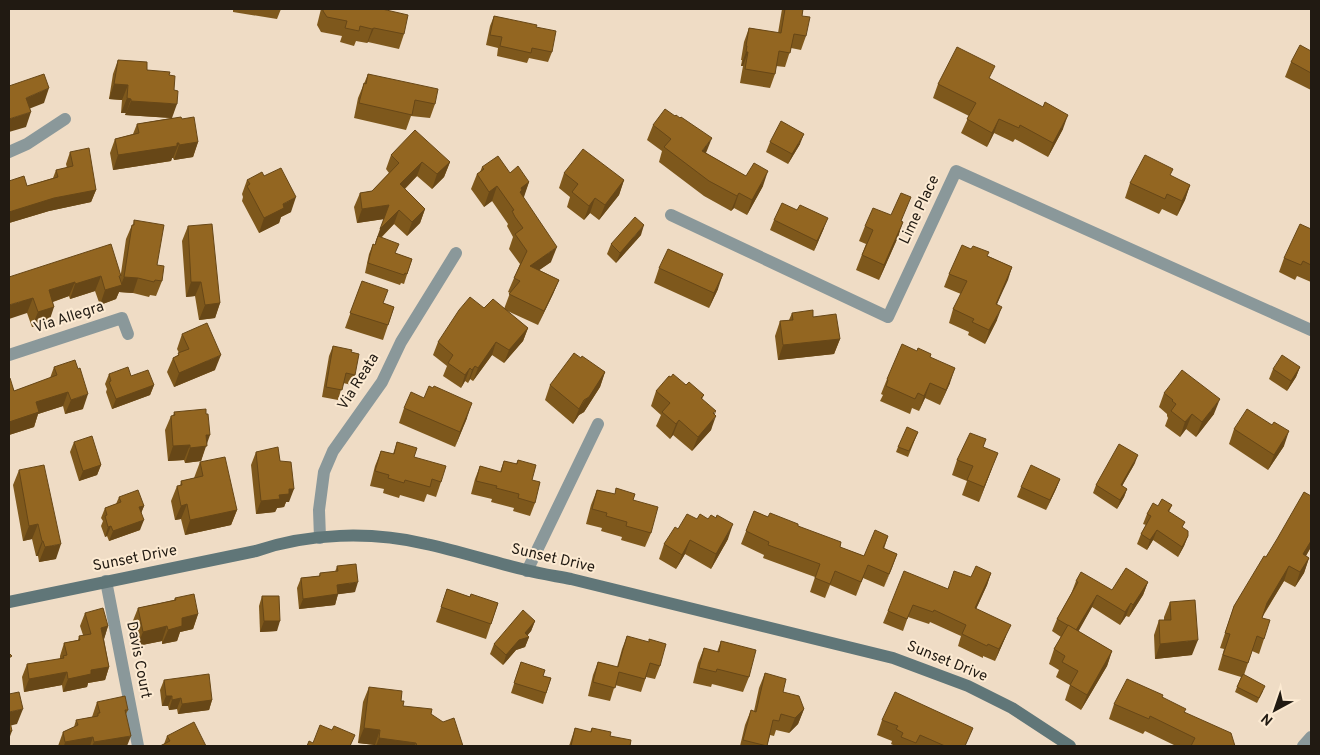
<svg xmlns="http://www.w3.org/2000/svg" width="1320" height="755" font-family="Overpass,sans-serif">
<rect width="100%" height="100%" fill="#efdcc5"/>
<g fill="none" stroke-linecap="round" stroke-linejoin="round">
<g stroke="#8a989a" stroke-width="12">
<path d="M 9,152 L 27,144 L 65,119"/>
<path d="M 671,215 L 888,317 L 956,171 L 1311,330"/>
<path d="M 9,355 L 122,318 L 128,334"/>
<path d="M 320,538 L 319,510 L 324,472 L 333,451 L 382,382 L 401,342 L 456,253"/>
<path d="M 527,571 L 598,424"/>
<path d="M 106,581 L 138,746"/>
</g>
<path stroke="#8a989a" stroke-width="12" d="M 1303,746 L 1311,737"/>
<path stroke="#607678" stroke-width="12" d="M 9,602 L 256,551 C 308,533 371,531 426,544 C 459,551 492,562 526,570 C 541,574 556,576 571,579 L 893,658 L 968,686 L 1012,708 L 1070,746"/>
</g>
<g fill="#7e581c">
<path d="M 233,9 L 281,9 L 277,19 L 233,12 Z"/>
<path d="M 321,9 L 382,9 L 404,34 L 399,49 L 368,42 L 367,43 L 356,41 L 354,46 L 340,42 L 342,36 L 321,32 L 317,25 Z"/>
<path d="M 782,9 L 803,9 L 802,16 L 806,36 L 801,50 L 791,48 L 785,67 L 776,66 L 775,74 L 770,88 L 740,83 L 743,66 L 741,66 L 742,60 L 741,60 L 744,42 L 749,28 L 778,33 Z"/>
<path d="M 494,16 L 536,27 L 552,52 L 548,62 L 529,58 L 527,63 L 497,56 L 498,48 L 486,45 L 490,26 Z"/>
<path d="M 1311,51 L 1311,90 L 1285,77 L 1291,62 Z"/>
<path d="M 118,60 L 147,70 L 169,75 L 172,118 L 182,119 L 198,142 L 193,157 L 174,160 L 173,158 L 172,158 L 171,161 L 113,170 L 110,153 L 115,139 L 133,134 L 137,124 L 171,118 L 125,115 L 126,113 L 121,113 L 122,100 L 109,99 L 113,74 Z"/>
<path d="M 368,74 L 435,104 L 430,118 L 411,116 L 406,130 L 354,118 L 358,98 Z"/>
<path d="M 990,79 L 1063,129 L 1048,157 L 1015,139 L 1013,142 L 994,133 L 987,147 L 961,133 L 969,116 L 933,98 L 938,84 Z"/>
<path d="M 653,125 L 706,153 L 763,186 L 747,215 L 734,208 L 731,211 L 704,196 L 659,162 L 662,151 L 647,140 Z"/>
<path d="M 770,142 L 800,144 L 788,164 L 766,152 Z"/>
<path d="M 70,152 L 96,190 L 91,202 L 49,211 L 9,223 L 9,181 L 27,186 L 53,178 L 56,170 L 67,168 L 66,164 Z"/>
<path d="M 391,155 L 450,162 L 444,177 L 432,189 L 417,176 L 405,189 L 425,209 L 420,223 L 407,236 L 394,224 L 381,238 L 395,253 L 412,259 L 404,284 L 401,283 L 400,285 L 365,273 L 369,254 L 373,244 L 375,245 L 384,219 L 357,223 L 354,207 L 360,193 L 372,191 L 389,173 L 386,169 Z"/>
<path d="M 482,167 L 510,173 L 529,182 L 523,197 L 551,262 L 539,270 L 559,280 L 553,294 L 538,325 L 505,310 L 528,328 L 523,341 L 504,363 L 492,355 L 473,381 L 470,379 L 468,383 L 465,381 L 461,388 L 443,376 L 447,366 L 433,355 L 438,342 L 484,308 L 504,309 L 510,293 L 508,292 L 520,264 L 509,249 L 513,237 L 507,226 L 508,224 L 492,201 L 484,207 L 471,189 L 477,174 L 480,172 Z"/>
<path d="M 564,173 L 624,180 L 619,195 L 599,220 L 590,213 L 584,220 L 567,207 L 570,197 L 559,188 Z"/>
<path d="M 264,176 L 291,212 L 281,217 L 279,223 L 259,233 L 242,201 L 243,197 L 242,194 L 247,180 Z"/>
<path d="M 1171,176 L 1190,185 L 1185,200 L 1177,216 L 1162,209 L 1159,214 L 1125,198 L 1130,183 Z"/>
<path d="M 134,220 L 157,265 L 162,281 L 156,296 L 150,295 L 149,297 L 133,293 L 119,292 L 116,299 L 100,305 L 95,291 L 70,299 L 69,296 L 53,302 L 49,322 L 32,327 L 27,313 L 9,277 L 121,276 L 120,280 L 126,239 L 132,225 L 133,225 Z"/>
<path d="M 774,220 L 824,228 L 814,251 L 770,230 Z"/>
<path d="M 902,221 L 898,237 L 879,280 L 856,270 L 866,244 L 859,241 L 865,226 Z"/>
<path d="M 188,226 L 220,303 L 215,318 L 199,320 L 195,296 L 186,297 L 182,241 Z"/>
<path d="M 1311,229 L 1311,282 L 1297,276 L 1295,280 L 1279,272 L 1284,258 Z"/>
<path d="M 641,235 L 616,263 L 607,254 L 611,244 Z"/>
<path d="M 988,256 L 1012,267 L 997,304 L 997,320 L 985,344 L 968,335 L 969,332 L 949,323 L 953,309 L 961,294 L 944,287 L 949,274 Z"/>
<path d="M 659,268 L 718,289 L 709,308 L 654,283 Z"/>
<path d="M 362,281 L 383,303 L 394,307 L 383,340 L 345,328 Z"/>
<path d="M 792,313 L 813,317 L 840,339 L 834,354 L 778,360 L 775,336 L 780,321 L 789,320 Z"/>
<path d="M 182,334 L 215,370 L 174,387 L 167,372 L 173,358 L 178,355 L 179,353 L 177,349 Z"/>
<path d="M 333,346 L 351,352 L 355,375 L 352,385 L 343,383 L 338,400 L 322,397 L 329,356 Z"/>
<path d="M 930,357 L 950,383 L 940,405 L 925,398 L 919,411 L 912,408 L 910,414 L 880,401 L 883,395 L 881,394 L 887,379 Z"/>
<path d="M 581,358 L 605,372 L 600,387 L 584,412 L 579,415 L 573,424 L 545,400 L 550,385 Z"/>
<path d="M 54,367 L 83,409 L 65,414 L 63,406 L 38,414 L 34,427 L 9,435 L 9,379 L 14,391 L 50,378 Z"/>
<path d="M 1300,367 L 1296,377 L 1287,391 L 1269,379 L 1273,369 Z"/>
<path d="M 109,374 L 131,376 L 154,385 L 150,395 L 112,409 L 106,392 L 107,389 L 105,384 Z"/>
<path d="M 686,385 L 704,395 L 702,399 L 714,414 L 711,430 L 692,451 L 673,435 L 670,439 L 656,426 L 661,415 L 651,406 L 656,391 Z"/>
<path d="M 1164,393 L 1214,414 L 1196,437 L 1186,429 L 1180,437 L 1165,426 L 1168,418 L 1167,416 L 1167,414 L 1159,407 Z"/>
<path d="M 404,408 L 467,418 L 455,447 L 399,423 Z"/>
<path d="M 174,412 L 206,444 L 201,461 L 185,463 L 184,460 L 168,461 L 165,430 L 171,416 L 173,416 Z"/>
<path d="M 1272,425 L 1284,446 L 1268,470 L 1229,444 L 1234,429 Z"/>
<path d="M 918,432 L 908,457 L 896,452 L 898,447 Z"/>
<path d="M 74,442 L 101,465 L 97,475 L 79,481 L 70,452 Z"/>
<path d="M 397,442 L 441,482 L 436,497 L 427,494 L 424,502 L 400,495 L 399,498 L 383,493 L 384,489 L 370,486 L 375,466 L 381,451 L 393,454 Z"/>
<path d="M 983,447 L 992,468 L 979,502 L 962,495 L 967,481 L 952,475 L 957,460 Z"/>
<path d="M 256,452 L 280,461 L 289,502 L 286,502 L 284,507 L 277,508 L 275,512 L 256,514 L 251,465 Z"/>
<path d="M 518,460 L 532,480 L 535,503 L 530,516 L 513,511 L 514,508 L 491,502 L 492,499 L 471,494 L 475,479 L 480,466 L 500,472 L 504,461 L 516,464 Z"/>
<path d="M 200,462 L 237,510 L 231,525 L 185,535 L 181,519 L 175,520 L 171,501 L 177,486 L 180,486 L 181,481 L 194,478 Z"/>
<path d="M 1135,463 L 1122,486 L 1127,489 L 1124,497 L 1117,509 L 1093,493 L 1096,485 Z"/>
<path d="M 19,470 L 56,559 L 39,562 L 38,556 L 36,556 L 32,539 L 23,541 L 13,485 Z"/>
<path d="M 1060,479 L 1056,489 L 1046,510 L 1017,497 L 1021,487 Z"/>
<path d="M 597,490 L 633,500 L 651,533 L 645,547 L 621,540 L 622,537 L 601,531 L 602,528 L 586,524 L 591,505 Z"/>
<path d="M 1311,496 L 1311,547 L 1306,556 L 1309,558 L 1304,573 L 1295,587 L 1284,581 L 1263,616 L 1262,618 L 1264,639 L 1259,654 L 1252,651 L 1244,675 L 1263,691 L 1257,703 L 1235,692 L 1241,677 L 1218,670 L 1224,649 L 1220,648 L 1234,606 L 1266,557 Z"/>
<path d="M 119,497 L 144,506 L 141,513 L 140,530 L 109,541 L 107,536 L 105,537 L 101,526 L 103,521 L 101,518 L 105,508 L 116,504 Z"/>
<path d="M 1172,505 L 1169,512 L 1183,528 L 1188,536 L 1184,546 L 1178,557 L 1153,540 L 1147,550 L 1137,544 L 1141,534 L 1146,525 L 1143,524 L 1147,514 L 1158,506 Z"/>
<path d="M 754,511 L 768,517 L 798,526 L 840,547 L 864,556 L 888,536 L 884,549 L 897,554 L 884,587 L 863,578 L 856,596 L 830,585 L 825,598 L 810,592 L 815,577 L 763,558 L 764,555 L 741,544 Z"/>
<path d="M 716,518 L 728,539 L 711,569 L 685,554 L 676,569 L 659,559 L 664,544 L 678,529 L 697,519 L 708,519 Z"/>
<path d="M 337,566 L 355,592 L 338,594 L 335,605 L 299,609 L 297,588 L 301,578 L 319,576 L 320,573 L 335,572 Z"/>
<path d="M 991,573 L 987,585 L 976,609 L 1006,636 L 995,661 L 983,656 L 983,658 L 958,646 L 961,636 L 930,622 L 929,624 L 908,617 L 903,631 L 883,623 L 888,611 Z"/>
<path d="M 1076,581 L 1112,590 L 1148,582 L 1143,595 L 1129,617 L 1126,616 L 1120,625 L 1092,607 L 1078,631 L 1112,651 L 1107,666 L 1081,710 L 1065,700 L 1070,685 L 1056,677 L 1059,670 L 1049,664 L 1054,649 L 1061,637 L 1052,631 L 1057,619 L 1071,594 Z"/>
<path d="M 447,589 L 470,597 L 498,603 L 486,639 L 436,622 Z"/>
<path d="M 262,596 L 277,631 L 260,632 L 259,606 Z"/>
<path d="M 175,598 L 198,614 L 193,629 L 180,632 L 177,641 L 162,644 L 162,641 L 137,646 L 132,623 L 138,608 L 174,600 Z"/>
<path d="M 1170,602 L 1192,655 L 1155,659 L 1154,635 L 1159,620 L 1164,620 L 1164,617 Z"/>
<path d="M 85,613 L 108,626 L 104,639 L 109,667 L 105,680 L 88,683 L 87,687 L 63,692 L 62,685 L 24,692 L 22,677 L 27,664 L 60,659 L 60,656 L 64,643 L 78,640 L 79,636 L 83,635 L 80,626 Z"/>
<path d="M 535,621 L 531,631 L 527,636 L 529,637 L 525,647 L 516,650 L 503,665 L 490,654 L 494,644 Z"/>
<path d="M 627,636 L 660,666 L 655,679 L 646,677 L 641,692 L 615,685 L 610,701 L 588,696 L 593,675 L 598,662 L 617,667 L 622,649 Z"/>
<path d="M 721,641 L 749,677 L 743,692 L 712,684 L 711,687 L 693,683 L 698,663 L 704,648 L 717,652 Z"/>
<path d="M 521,662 L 543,676 L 551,678 L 543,704 L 511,693 Z"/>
<path d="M 765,673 L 783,692 L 804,709 L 798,724 L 789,733 L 776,730 L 774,736 L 770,735 L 767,746 L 740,746 L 745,725 L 751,710 L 754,711 L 759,688 Z"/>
<path d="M 164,680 L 212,700 L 209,710 L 178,714 L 177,709 L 169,710 L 168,706 L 162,706 L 160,690 Z"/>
<path d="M 369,687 L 401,701 L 403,706 L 431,714 L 463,746 L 374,746 L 375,745 L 358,743 L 363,702 Z"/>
<path d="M 1162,697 L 1184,712 L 1235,746 L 1176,746 L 1145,731 L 1143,734 L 1109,719 L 1114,704 Z"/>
<path d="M 97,702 L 128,710 L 126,714 L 127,746 L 58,746 L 63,732 L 74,727 L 76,720 L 92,717 Z"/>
<path d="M 882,720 L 966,746 L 895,746 L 891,744 L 892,741 L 877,735 Z"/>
<path d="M 575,728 L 590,732 L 592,728 L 610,736 L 630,746 L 569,746 Z"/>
<path d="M 167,736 L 206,746 L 164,744 Z"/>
</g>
<g fill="#674717">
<path d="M 374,28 L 368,42 L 367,43 L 372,29 Z"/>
<path d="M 746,52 L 748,52 L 743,66 L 741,66 Z"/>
<path d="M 114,84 L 128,85 L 122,100 L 109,99 Z"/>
<path d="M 49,88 L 44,103 L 21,112 L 26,98 Z"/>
<path d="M 127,98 L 131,99 L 126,113 L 121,113 Z"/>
<path d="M 131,101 L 177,104 L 172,118 L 125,115 Z"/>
<path d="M 31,112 L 26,127 L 9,132 L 9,119 Z"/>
<path d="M 1068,115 L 1063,129 L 1048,157 L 1053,143 Z"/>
<path d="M 999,119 L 994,133 L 987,147 L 992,133 Z"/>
<path d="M 804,134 L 800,144 L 788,164 L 792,154 Z"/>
<path d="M 712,138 L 706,153 L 697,166 L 702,151 Z"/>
<path d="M 198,142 L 193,157 L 174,160 L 179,145 Z"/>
<path d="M 177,143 L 179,143 L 173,158 L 172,158 L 171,161 L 113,170 L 118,155 Z"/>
<path d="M 422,162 L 417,176 L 395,198 L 400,184 Z"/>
<path d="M 450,162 L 444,177 L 432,189 L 437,174 Z"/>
<path d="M 768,171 L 763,186 L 747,215 L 752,200 Z"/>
<path d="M 624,180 L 619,195 L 599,220 L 605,205 Z"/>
<path d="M 529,182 L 524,197 L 518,201 L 521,188 Z"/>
<path d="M 1190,185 L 1185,200 L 1177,216 L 1182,201 Z"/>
<path d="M 497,186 L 492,201 L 484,207 L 489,192 Z"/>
<path d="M 96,190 L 91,202 L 49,211 L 9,223 L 9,212 L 54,198 Z"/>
<path d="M 739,193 L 734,208 L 731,211 L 737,196 Z"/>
<path d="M 296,197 L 291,212 L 281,217 L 279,223 L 259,233 L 264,218 L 283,204 Z"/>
<path d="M 595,198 L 590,213 L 584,220 L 589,206 Z"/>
<path d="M 389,205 L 384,219 L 357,223 L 362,209 Z"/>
<path d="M 425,209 L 420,223 L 407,236 L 412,222 Z"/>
<path d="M 399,210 L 394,224 L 375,243 L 380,229 Z"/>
<path d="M 828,218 L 824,228 L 814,251 L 817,241 Z"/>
<path d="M 903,222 L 898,237 L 879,280 L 884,265 Z"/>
<path d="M 644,225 L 641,235 L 616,263 L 620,253 Z"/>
<path d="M 557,247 L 551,262 L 525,280 L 530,266 Z"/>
<path d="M 1012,267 L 1008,280 L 991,317 L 996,304 Z"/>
<path d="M 723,274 L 718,289 L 709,308 L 714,293 Z"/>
<path d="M 101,276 L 95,291 L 70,299 L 75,284 Z"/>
<path d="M 124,277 L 138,278 L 133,293 L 119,292 L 116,299 L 100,305 L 105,290 L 121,285 Z"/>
<path d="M 559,280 L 553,294 L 538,325 L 544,311 Z"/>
<path d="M 75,282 L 69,296 L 43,305 L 49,290 Z"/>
<path d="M 191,282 L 201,282 L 195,296 L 186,297 Z"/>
<path d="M 33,298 L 27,313 L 9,319 L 9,305 Z"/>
<path d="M 220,303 L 215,318 L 199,320 L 205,305 Z"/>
<path d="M 54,307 L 49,322 L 32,327 L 38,312 Z"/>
<path d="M 1002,307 L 997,320 L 985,344 L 989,330 Z"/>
<path d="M 528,328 L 523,341 L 504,363 L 509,350 Z"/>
<path d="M 840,339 L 834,354 L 778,360 L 783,345 Z"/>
<path d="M 496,342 L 492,355 L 473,381 L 478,368 Z"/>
<path d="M 221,355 L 215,370 L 174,387 L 179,373 Z"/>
<path d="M 475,366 L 470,379 L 468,383 L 472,370 Z"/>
<path d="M 1300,367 L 1296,377 L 1287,391 L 1291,381 Z"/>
<path d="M 470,368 L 465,381 L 461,388 L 465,375 Z"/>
<path d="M 955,368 L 950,383 L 940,405 L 946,390 Z"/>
<path d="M 605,372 L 600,387 L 584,412 L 579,415 L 573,424 L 579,409 Z"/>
<path d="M 930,383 L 925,398 L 919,411 L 924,396 Z"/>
<path d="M 154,385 L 150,395 L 112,409 L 116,399 Z"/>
<path d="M 68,392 L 63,406 L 38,414 L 34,427 L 9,435 L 9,422 L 36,402 Z"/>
<path d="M 88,394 L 83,409 L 65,414 L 71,400 Z"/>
<path d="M 1220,399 L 1214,414 L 1196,437 L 1202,422 Z"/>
<path d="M 472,403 L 467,418 L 455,447 L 460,432 Z"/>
<path d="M 716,411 L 713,420 L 716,416 L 711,430 L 692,451 L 698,437 Z"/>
<path d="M 1192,414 L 1186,429 L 1180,437 L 1185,422 Z"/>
<path d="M 679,420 L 673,435 L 670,439 L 676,424 Z"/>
<path d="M 1289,431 L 1284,446 L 1268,470 L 1274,455 Z"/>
<path d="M 206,435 L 210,435 L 201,461 L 185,463 L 190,448 Z"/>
<path d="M 190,445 L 184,460 L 168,461 L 173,446 Z"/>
<path d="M 998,453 L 992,468 L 979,502 L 984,487 Z"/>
<path d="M 1138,455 L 1135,463 L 1118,493 L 1121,485 Z"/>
<path d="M 101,465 L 97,475 L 79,481 L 83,471 Z"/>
<path d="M 1060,479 L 1056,489 L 1046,510 L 1050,500 Z"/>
<path d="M 289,489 L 294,489 L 289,502 L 286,502 L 284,507 L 277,508 L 275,512 L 256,514 L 261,501 L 279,495 Z"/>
<path d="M 1127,489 L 1124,497 L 1117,509 L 1120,500 Z"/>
<path d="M 187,504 L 181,519 L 175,520 L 181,506 Z"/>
<path d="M 144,506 L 140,516 L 139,507 Z"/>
<path d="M 237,510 L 231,525 L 185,535 L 190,520 Z"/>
<path d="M 144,520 L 140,530 L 109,541 L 113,531 Z"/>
<path d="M 38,524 L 32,539 L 23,541 L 29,526 Z"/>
<path d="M 733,524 L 728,539 L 711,569 L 716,554 Z"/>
<path d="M 111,526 L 107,536 L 105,537 L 108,527 Z"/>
<path d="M 1157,530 L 1153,540 L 1147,550 L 1150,540 Z"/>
<path d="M 1188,536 L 1184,546 L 1178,557 L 1182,547 Z"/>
<path d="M 690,540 L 685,554 L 676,569 L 682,555 Z"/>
<path d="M 42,541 L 43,541 L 38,556 L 36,556 Z"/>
<path d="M 1311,541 L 1311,547 L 1298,569 L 1303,554 Z"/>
<path d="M 61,544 L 56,559 L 39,562 L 45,547 Z"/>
<path d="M 897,554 L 892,568 L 884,587 L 889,574 Z"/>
<path d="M 1309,558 L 1304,573 L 1295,587 L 1300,572 Z"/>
<path d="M 1289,566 L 1284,581 L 1261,618 L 1267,603 Z"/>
<path d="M 991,573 L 987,585 L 971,620 L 975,608 Z"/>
<path d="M 358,582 L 355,592 L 333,595 L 337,585 Z"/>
<path d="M 1148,582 L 1143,595 L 1129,617 L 1133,605 Z"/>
<path d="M 338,594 L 335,605 L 299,609 L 303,599 Z"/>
<path d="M 1097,595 L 1092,607 L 1072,643 L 1076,630 Z"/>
<path d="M 1131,603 L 1126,616 L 1120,625 L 1125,612 Z"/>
<path d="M 198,614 L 193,629 L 180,632 L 177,641 L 162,644 L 168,630 L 182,618 Z"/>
<path d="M 264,621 L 280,621 L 277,631 L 260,632 Z"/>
<path d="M 535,621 L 531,631 L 525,638 L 529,637 L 525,647 L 516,650 L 503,665 L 506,655 Z"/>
<path d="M 1011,625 L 1006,636 L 995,661 L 999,649 Z"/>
<path d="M 108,626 L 104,639 L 101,628 Z"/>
<path d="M 167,626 L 162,641 L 137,646 L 143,632 Z"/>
<path d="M 1198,640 L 1192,655 L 1155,659 L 1160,644 Z"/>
<path d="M 1112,651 L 1107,666 L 1081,710 L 1087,695 Z"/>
<path d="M 109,667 L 105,680 L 88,683 L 87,687 L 63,692 L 68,679 L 91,670 Z"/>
<path d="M 67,672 L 62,685 L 24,692 L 29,679 Z"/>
<path d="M 166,696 L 172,696 L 168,706 L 162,706 Z"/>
<path d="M 181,698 L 177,709 L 169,710 L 172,700 Z"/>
<path d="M 212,700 L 209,710 L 178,714 L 182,704 Z"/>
<path d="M 23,709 L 17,724 L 9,726 L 9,712 Z"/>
<path d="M 804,709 L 798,724 L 789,733 L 795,718 Z"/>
<path d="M 364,728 L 380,730 L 375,745 L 358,743 Z"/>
<path d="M 9,731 L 12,731 L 9,739 Z"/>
<path d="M 131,736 L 127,746 L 92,746 L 94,742 Z"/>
<path d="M 93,737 L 90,746 L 64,746 L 65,742 Z"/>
<path d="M 379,738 L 416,743 L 414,746 L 376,746 Z"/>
</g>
<g fill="#936621" stroke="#674717">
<path d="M 323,9 L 382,9 L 408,15 L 404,34 L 374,28 L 372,29 L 360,26 L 359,31 L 345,28 L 347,21 L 327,17 L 323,11 Z"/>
<path d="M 785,9 L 803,9 L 802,16 L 810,17 L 806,36 L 794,34 L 790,53 L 779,51 L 775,74 L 745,69 L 748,52 L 746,52 L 747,46 L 746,46 L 749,28 L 781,33 Z"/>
<path d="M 494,16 L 537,25 L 536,27 L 556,31 L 552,52 L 532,48 L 531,53 L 500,46 L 502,37 L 490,35 Z"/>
<path d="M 1300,45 L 1311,51 L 1311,73 L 1291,62 Z"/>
<path d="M 957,47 L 995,66 L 989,78 L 1043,107 L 1045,102 L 1068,115 L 1053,143 L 1020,125 L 1019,128 L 999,119 L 992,133 L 967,119 L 976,103 L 938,84 Z"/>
<path d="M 118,60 L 147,62 L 147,70 L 170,72 L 169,75 L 175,76 L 174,90 L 178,91 L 177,104 L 131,101 L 131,99 L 127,98 L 128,85 L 114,84 Z"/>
<path d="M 44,74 L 49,88 L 26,98 L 31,112 L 9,119 L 9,86 Z"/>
<path d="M 368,74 L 438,89 L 435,104 L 415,100 L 412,115 L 359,103 L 364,83 L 366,84 Z"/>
<path d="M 665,109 L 675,116 L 676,115 L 680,118 L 681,117 L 712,138 L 702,151 L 746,176 L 754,163 L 768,171 L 752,200 L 739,193 L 737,196 L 709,181 L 664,147 L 671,139 L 653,125 Z"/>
<path d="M 181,117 L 182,119 L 194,117 L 198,142 L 179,145 L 179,143 L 177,143 L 177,146 L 118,155 L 115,139 L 139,133 L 137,124 Z"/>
<path d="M 781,121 L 804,134 L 792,154 L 770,142 Z"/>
<path d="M 415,130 L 450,162 L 437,174 L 422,162 L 400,184 L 425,209 L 412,222 L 399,210 L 380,229 L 389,205 L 362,209 L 360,193 L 372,191 L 399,163 L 391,155 Z"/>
<path d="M 89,148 L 96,190 L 54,198 L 9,212 L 9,181 L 24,176 L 27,186 L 58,177 L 56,170 L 73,166 L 70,152 Z"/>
<path d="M 583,149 L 624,180 L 605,205 L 595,198 L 589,206 L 572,192 L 578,184 L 564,173 Z"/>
<path d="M 1145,155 L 1173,169 L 1170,175 L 1190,185 L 1182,201 L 1167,194 L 1165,199 L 1130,183 Z"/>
<path d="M 498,156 L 510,173 L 518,166 L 529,182 L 521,188 L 522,190 L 520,192 L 557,247 L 530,266 L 559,280 L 544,311 L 509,294 L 520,281 L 514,278 L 527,251 L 515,234 L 523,228 L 515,217 L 512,211 L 514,210 L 497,186 L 489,192 L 477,174 L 484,169 L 482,167 Z"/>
<path d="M 281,168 L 296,197 L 283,204 L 284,208 L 264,218 L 247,186 L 250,184 L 247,180 L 262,172 L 264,176 Z"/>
<path d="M 901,193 L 911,197 L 901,221 L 903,222 L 884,265 L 862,255 L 873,230 L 865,226 L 873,208 L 891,215 Z"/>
<path d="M 782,203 L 797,210 L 800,205 L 828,218 L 817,241 L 774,220 Z"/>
<path d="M 635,217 L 644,225 L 620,253 L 611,244 Z"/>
<path d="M 134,220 L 164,225 L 157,265 L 164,266 L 162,281 L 155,280 L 154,282 L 138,278 L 124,277 L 132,225 L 134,225 Z"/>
<path d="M 212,224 L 220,303 L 205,305 L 201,282 L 191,282 L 188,226 Z"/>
<path d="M 1300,224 L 1311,229 L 1311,265 L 1303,261 L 1301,265 L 1284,258 Z"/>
<path d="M 378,236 L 399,244 L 395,253 L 412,259 L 407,274 L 405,273 L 404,275 L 368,263 L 373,244 L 375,245 Z"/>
<path d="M 111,244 L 121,276 L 119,276 L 122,285 L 105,290 L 101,276 L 75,284 L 75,282 L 49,290 L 54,307 L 38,312 L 33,298 L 9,305 L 9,277 Z"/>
<path d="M 962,245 L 971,249 L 973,246 L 989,252 L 987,256 L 1012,267 L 996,304 L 1002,307 L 989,330 L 972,322 L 974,319 L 953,309 L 967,281 L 949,274 Z"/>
<path d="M 668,249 L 723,274 L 714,293 L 659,268 Z"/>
<path d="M 362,281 L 388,290 L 383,303 L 394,307 L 388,325 L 350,313 Z"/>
<path d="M 470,297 L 484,308 L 493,299 L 528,328 L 509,350 L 496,342 L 478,368 L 475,366 L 472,370 L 470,368 L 465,375 L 448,363 L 453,355 L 438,342 L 459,310 Z"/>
<path d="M 813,310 L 813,317 L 836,314 L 840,339 L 783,345 L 780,321 L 793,320 L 792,313 Z"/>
<path d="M 207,323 L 221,355 L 179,373 L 173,358 L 179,355 L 178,353 L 189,349 L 182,334 Z"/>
<path d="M 902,344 L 917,351 L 918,348 L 931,354 L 930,357 L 955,368 L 946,390 L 930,383 L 924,396 L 918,393 L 915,399 L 886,386 L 888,380 L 887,379 Z"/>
<path d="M 333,346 L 352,350 L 351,352 L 359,354 L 355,375 L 346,373 L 342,390 L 326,387 Z"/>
<path d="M 574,353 L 581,358 L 582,356 L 605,372 L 589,397 L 584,400 L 579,409 L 550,385 Z"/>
<path d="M 1282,355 L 1300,367 L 1291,381 L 1273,369 Z"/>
<path d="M 75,360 L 78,369 L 80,368 L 88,394 L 71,400 L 68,392 L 36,402 L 39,412 L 9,422 L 9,379 L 10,378 L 14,391 L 57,375 L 54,367 Z"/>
<path d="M 128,367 L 131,376 L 148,370 L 154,385 L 116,399 L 109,382 L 111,381 L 109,374 Z"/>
<path d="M 1182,370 L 1220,399 L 1202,422 L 1192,414 L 1185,422 L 1171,411 L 1176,404 L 1172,401 L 1173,400 L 1164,393 Z"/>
<path d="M 673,374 L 686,385 L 689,382 L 704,395 L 701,398 L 716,411 L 713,413 L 716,416 L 698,437 L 679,420 L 676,424 L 662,412 L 670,403 L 656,391 L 669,376 L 671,377 Z"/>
<path d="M 429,386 L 433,388 L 434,386 L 472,403 L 460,432 L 404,408 L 411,392 L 424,398 Z"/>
<path d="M 206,409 L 206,414 L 208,414 L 210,435 L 206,435 L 207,446 L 190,448 L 190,445 L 173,446 L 171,416 L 175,415 L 174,412 Z"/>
<path d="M 1247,409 L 1272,425 L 1274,422 L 1289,431 L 1274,455 L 1234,429 Z"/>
<path d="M 907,427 L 918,432 L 909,451 L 898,447 Z"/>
<path d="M 970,433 L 986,439 L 983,447 L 998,453 L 984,487 L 967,480 L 973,466 L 957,460 Z"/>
<path d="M 92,436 L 101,465 L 83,471 L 74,442 Z"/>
<path d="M 397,442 L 417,448 L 414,457 L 446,466 L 441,482 L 432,479 L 430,487 L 405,480 L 404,483 L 388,478 L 389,475 L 375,471 L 381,451 L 394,454 Z"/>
<path d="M 1119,444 L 1138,455 L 1121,485 L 1127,489 L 1120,500 L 1096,485 Z"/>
<path d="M 278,447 L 280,461 L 291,462 L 294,489 L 289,489 L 289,494 L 279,495 L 280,499 L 261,501 L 256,452 Z"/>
<path d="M 225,457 L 237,510 L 190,520 L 187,504 L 181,506 L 177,486 L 182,485 L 181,481 L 203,476 L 200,462 Z"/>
<path d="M 518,460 L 536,465 L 532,480 L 540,482 L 535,503 L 518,498 L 519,494 L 496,488 L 497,486 L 476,481 L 480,466 L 501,472 L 504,461 L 517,464 Z"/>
<path d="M 44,465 L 61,544 L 45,547 L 43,541 L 42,541 L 38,524 L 29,526 L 19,470 Z"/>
<path d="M 1031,465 L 1060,479 L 1050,500 L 1021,487 Z"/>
<path d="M 616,488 L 635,494 L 633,500 L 658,507 L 651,533 L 626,526 L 627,522 L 606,516 L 607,513 L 592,509 L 597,490 L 615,494 Z"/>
<path d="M 138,490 L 144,506 L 139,507 L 144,520 L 113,531 L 111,526 L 108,527 L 105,516 L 107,515 L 105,508 L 121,502 L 119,497 Z"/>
<path d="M 1304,492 L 1311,496 L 1311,541 L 1303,554 L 1309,558 L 1300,572 L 1289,566 L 1267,603 L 1262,618 L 1270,620 L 1264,639 L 1257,636 L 1248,663 L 1223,655 L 1230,634 L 1225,633 L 1234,606 L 1264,556 L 1266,557 L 1277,539 Z"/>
<path d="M 1162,499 L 1172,505 L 1168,511 L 1185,522 L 1182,527 L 1188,531 L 1188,536 L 1182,547 L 1157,530 L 1150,540 L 1141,534 L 1151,516 L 1147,514 L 1153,503 L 1158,506 Z"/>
<path d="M 754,511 L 768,517 L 770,513 L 798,524 L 798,526 L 841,542 L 840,547 L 864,556 L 875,530 L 888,536 L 883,548 L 897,554 L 889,574 L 868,565 L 861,582 L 835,571 L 830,584 L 815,578 L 820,564 L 768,545 L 769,542 L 746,531 Z"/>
<path d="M 687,514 L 697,519 L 700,514 L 708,519 L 711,515 L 716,518 L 717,515 L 733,524 L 716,554 L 690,540 L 682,555 L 664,544 L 675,527 L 678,529 Z"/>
<path d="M 356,564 L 358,582 L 337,585 L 338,594 L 303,599 L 301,578 L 320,576 L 320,573 L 338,571 L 337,566 Z"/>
<path d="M 976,566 L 991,573 L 975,608 L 1011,625 L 999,649 L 988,644 L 987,646 L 962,634 L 966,625 L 934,610 L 933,612 L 913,605 L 907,619 L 888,611 L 904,571 L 948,589 L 954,571 L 971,577 Z"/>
<path d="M 1126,568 L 1148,582 L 1133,605 L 1131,603 L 1125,612 L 1097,595 L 1076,630 L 1057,619 L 1078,582 L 1076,581 L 1081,572 L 1112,590 Z"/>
<path d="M 447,589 L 470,597 L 471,594 L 498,603 L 491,624 L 441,607 Z"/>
<path d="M 194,594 L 198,614 L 182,618 L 182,626 L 168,630 L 167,626 L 143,632 L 138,608 L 176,600 L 175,598 Z"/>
<path d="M 262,596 L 279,596 L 280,621 L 264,621 Z"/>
<path d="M 1195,600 L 1198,640 L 1160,644 L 1159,620 L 1171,620 L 1170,602 Z"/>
<path d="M 103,608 L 108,626 L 101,628 L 109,667 L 91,670 L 91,674 L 68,679 L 67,672 L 29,679 L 27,664 L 64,658 L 63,656 L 67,655 L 64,643 L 80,640 L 79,636 L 91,634 L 85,613 Z"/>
<path d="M 523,610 L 535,621 L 525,633 L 529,637 L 519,640 L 506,655 L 494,644 Z"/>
<path d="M 1068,625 L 1112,651 L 1087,695 L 1070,685 L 1078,671 L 1062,662 L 1065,656 L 1054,649 Z"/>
<path d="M 627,636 L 649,642 L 649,639 L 666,644 L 660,666 L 650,663 L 645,679 L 619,672 L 615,688 L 593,682 L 598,662 L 618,667 Z"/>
<path d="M 721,641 L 756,650 L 749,677 L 717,669 L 716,672 L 699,668 L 704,648 L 719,652 Z"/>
<path d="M 9,653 L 12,656 L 9,658 Z"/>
<path d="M 521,662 L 545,670 L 543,676 L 551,678 L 546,693 L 514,683 Z"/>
<path d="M 765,673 L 786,679 L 783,692 L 799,696 L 804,709 L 795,718 L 781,714 L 779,721 L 773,720 L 767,746 L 743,740 L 751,710 L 756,712 Z"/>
<path d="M 209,674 L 212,700 L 182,704 L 181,698 L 172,700 L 172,696 L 166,696 L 164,680 Z"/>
<path d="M 1243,674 L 1265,686 L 1259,698 L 1237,687 Z"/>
<path d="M 1127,679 L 1163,695 L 1162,697 L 1186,709 L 1184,712 L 1231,733 L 1235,746 L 1191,746 L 1195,738 L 1150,716 L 1149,719 L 1114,704 Z"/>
<path d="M 369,687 L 402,691 L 401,701 L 404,701 L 403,706 L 432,709 L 431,714 L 443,722 L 454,718 L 463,746 L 417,746 L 416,743 L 379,738 L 380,730 L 364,728 Z"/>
<path d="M 19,692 L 23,709 L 9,712 L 9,694 Z"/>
<path d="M 895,692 L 973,728 L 965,746 L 945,746 L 920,735 L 916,743 L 901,737 L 903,733 L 896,729 L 898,726 L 882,720 Z"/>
<path d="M 125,696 L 128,710 L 125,710 L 131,736 L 94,742 L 93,737 L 65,742 L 63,732 L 78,725 L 76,720 L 98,716 L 98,713 L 100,713 L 97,702 Z"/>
<path d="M 9,717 L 12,731 L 9,731 Z"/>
<path d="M 194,722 L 206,746 L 160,746 L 170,741 L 167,736 Z"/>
<path d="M 320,725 L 332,730 L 334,726 L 355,735 L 350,746 L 307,746 L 309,741 L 313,743 Z"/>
<path d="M 575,728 L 591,732 L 592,728 L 611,732 L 610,736 L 631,740 L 630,746 L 571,746 Z"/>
</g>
<g text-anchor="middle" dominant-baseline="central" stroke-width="4" stroke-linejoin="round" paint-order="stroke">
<g font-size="15" fill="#211a12" stroke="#fcead2">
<text transform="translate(920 210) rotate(-65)">Lime Place</text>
<text transform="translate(69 318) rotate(-18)">Via Allegra</text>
<text transform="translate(359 382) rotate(-58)">Via Reata</text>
<text transform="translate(135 559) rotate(-11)">Sunset Drive</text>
<text transform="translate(553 559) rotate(13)">Sunset Drive</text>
<text transform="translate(138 660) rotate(79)">Davis Court</text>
<text transform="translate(947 662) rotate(22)">Sunset Drive</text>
</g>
</g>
<rect width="1320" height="755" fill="none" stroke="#211a12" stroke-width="20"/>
<g transform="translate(1275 710) rotate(220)" stroke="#fcead2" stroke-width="4" paint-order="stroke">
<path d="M0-4L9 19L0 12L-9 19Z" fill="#211a12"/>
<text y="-8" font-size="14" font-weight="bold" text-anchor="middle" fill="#211a12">N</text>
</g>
</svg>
